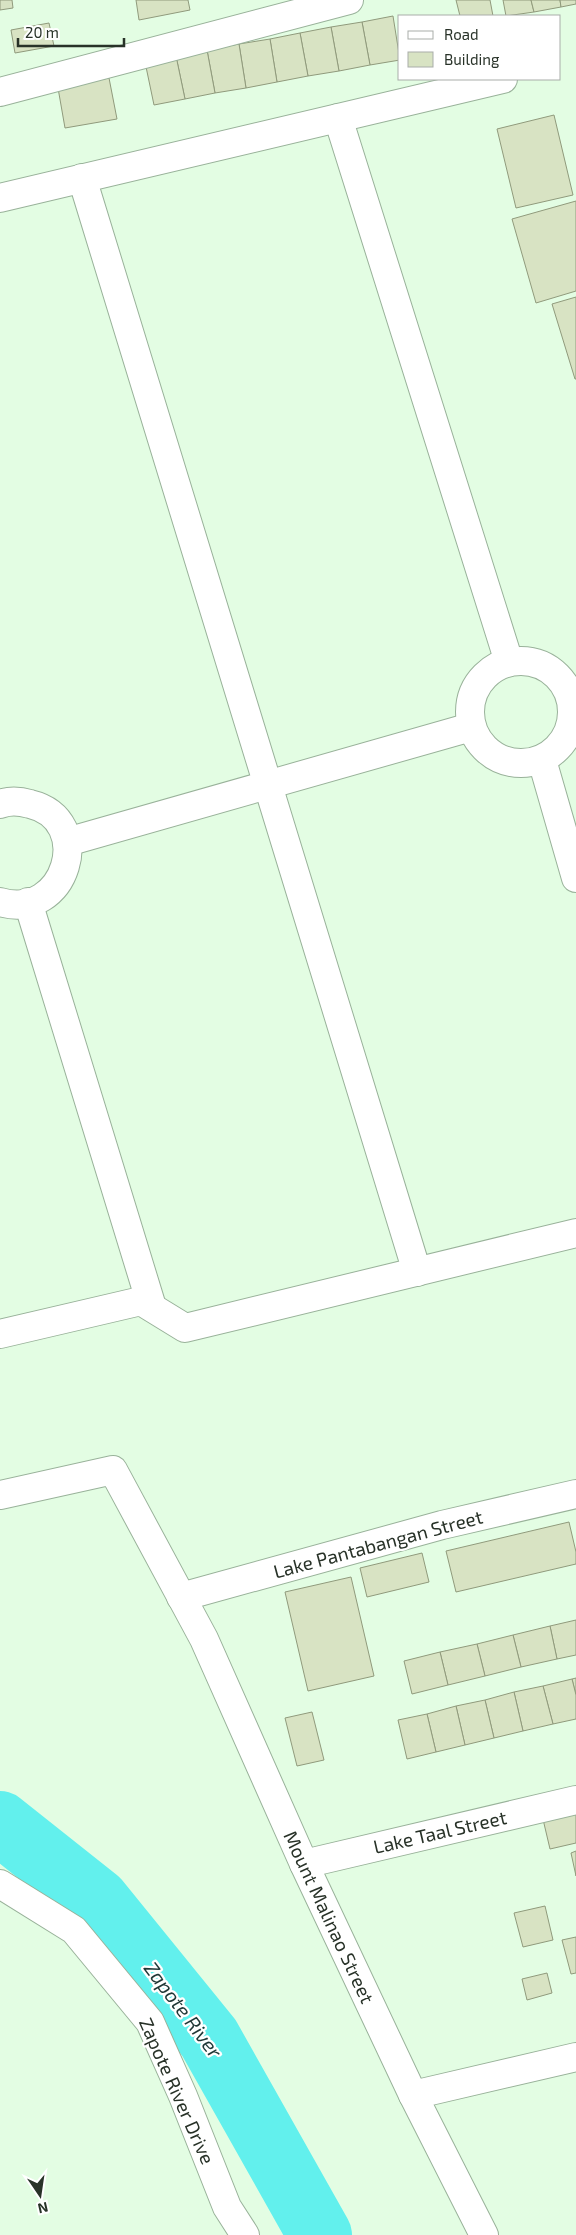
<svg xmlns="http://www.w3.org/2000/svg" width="576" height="2235" viewBox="0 0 576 2235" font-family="'Exo 2',sans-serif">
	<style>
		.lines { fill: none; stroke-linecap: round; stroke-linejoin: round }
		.river { stroke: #62f0ed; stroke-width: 64 }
		.building { fill: #d8e3c3; stroke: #909a7c }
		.minor-casing { stroke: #99b29a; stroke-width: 30 }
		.tertiary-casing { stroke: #99b29a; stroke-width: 30 }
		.minor { stroke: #fff; stroke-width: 28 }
		.tertiary { stroke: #fff; stroke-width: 28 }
		.labels { text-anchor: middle; stroke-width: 4.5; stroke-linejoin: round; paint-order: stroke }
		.street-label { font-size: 19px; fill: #283228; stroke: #fff }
		.water-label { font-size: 20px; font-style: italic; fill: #1f3736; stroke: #fff }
	</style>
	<rect width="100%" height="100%" fill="#e3fde3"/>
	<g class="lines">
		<!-- river -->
		<polyline class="river" points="0,1823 97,1900 209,2038 320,2235"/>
	</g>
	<!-- building -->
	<g class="building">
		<polygon points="0,0 12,0 13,8 0,10"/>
		<polygon points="136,0 188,0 190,10 139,20"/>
		<polygon points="456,0 490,0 493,16 460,16"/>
		<polygon points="503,0 531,0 534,12 506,16"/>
		<polygon points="531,0 560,0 561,7 534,12"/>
		<polygon points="560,0 576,0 576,4 561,7"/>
		<polygon points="393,16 400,60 370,65 362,22"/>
		<polygon points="362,22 370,65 339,71 331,27"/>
		<polygon points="49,23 54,46 15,53 11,30"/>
		<polygon points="331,27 339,71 308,76 300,33"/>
		<polygon points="300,33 308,76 277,82 270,39"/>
		<polygon points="270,39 277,82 246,88 239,44"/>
		<polygon points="239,44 246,88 215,93 207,50"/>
		<polygon points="207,50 215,93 185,99 176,56"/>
		<polygon points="176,56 185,99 154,105 145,62"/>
		<polygon points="109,78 117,119 65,128 58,88"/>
		<polygon points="554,115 573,195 516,208 497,129"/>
		<polygon points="576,201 576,291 536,303 512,219"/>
		<polygon points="576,297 576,379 575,379 552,304"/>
		<polygon points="569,1522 576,1552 576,1564 456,1592 446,1551"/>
		<polygon points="422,1553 429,1582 367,1597 360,1568"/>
		<polygon points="351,1577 374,1676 308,1691 285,1592"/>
		<polygon points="576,1620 576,1655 557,1659 550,1626"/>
		<polygon points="550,1626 557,1659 521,1667 513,1635"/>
		<polygon points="513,1635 521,1667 485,1676 477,1644"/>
		<polygon points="477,1644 485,1676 448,1685 440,1652"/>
		<polygon points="440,1652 448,1685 412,1694 404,1661"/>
		<polygon points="576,1678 576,1695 572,1679"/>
		<polygon points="572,1679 576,1695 576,1719 553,1724 543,1686"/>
		<polygon points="543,1686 553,1724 523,1731 514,1692"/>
		<polygon points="514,1692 523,1731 494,1738 485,1700"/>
		<polygon points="485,1700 494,1738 465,1745 456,1706"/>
		<polygon points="456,1706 465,1745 436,1752 427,1714"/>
		<polygon points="312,1712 324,1760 297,1766 285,1718"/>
		<polygon points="427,1714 436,1752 407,1759 398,1720"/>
		<polygon points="576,1807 576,1843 550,1849 542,1815"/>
		<polygon points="576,1851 576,1876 571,1853"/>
		<polygon points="545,1906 553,1940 523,1947 514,1913"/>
		<polygon points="576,1937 576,1973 571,1974 562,1940"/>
		<polygon points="547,1973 552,1993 527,2000 522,1979"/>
	</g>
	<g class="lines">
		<defs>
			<g id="minor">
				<polyline points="0,92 349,0"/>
				<polyline points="338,118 509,662"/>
				<polyline points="82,178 417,1272"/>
				<polyline points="0,198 503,79"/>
				<circle cx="521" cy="712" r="51"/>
				<polyline points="542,760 576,878"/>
				<path d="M0 804C10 800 20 801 30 804 97 820 66 922 0 902"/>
				<polyline points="67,842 471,727"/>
				<polyline points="28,902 152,1307"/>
				<polyline points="0,1334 141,1301 185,1328 576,1233"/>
				<polyline points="0,1495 113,1470 204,1639 304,1864 413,2095 484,2235"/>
				<polyline points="181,1597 442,1525 576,1494"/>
				<polyline points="304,1864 576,1800"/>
				<polyline points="413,2095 576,2057"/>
			</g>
			<polyline id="tertiary" points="0,1884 74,1930 150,2022 183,2096 227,2207 245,2235"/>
		</defs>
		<!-- minor casing -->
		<use href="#minor" class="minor-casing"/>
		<!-- tertiary casing -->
		<use href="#tertiary" class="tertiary-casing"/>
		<!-- minor -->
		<use href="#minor" class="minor"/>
		<!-- tertiary -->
		<use href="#tertiary" class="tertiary"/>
	</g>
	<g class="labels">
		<!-- street labels -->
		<g class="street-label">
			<text transform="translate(378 1544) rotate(-15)" y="7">Lake Pantabangan Street</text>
			<text transform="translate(440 1832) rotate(-13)" y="7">Lake Taal Street</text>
			<text transform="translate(329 1917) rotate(65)" y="7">Mount Malinao Street</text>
			<text transform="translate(177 2091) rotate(66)" y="7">Zapote River Drive</text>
		</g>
		<!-- water labels -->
		<g class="water-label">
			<text transform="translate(183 2010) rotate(53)" y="7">Zapote River</text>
		</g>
	</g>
	<!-- legend -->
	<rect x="398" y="15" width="162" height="65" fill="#ffffff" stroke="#a9ada9"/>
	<rect x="408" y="31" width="25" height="8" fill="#ffffff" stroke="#a9ada9"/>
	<text x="444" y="40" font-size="15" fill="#283228">Road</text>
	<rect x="408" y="52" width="25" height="15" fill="#d8e3c3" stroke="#a9ada9"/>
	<text x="444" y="65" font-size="15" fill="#283228">Building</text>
	<!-- north arrow -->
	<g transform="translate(40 2195) rotate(167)" stroke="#ffffff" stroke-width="4" paint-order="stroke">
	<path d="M0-4L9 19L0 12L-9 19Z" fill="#283228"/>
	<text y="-8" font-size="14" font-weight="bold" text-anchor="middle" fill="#283228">N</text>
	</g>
	<!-- scale -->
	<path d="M18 38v8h106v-8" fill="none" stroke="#283228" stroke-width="2.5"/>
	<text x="25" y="38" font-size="15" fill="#283228" stroke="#ffffff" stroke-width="4" paint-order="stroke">20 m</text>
</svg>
